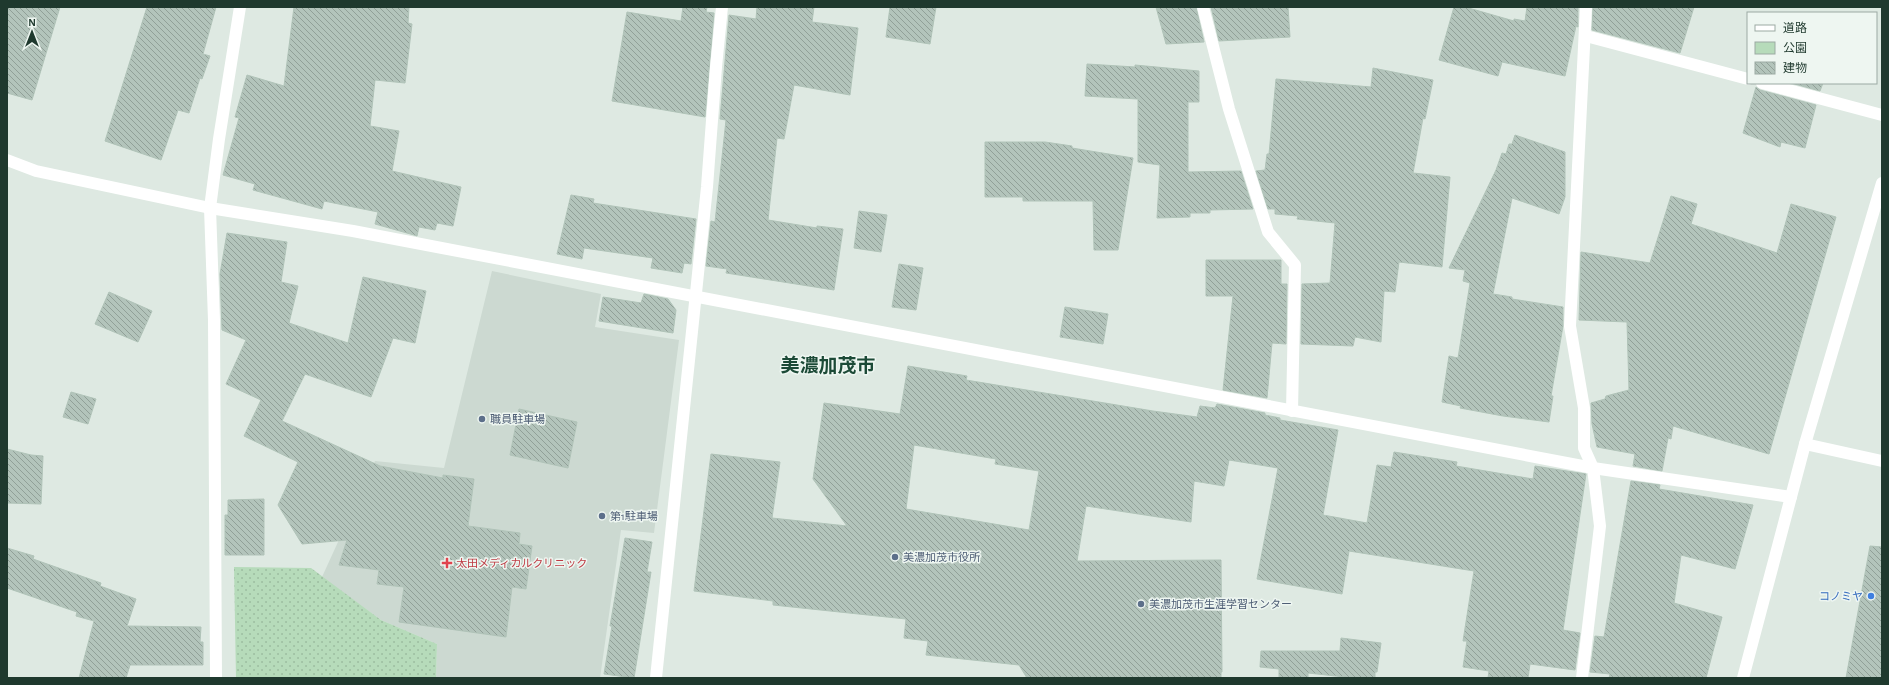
<svg xmlns="http://www.w3.org/2000/svg" width="1889" height="685" viewBox="0 0 1889 685" font-family="'Alegreya Sans','Noto Sans JP',sans-serif">
	<style>
		.built { fill: #ccd9d1 }
		.green { fill: url(#green-dots) }
		.building { fill: url(#building-back-hatch); stroke: #b0c3b8; fill-rule: evenodd }
		.lines { fill: none; stroke-linecap: round; stroke-linejoin: round }
		.minor { stroke: #fff; stroke-width: 12 }
		.service-dot { fill: #5c6f8a; stroke: #eef6f1; stroke-width: 1.5 }
		.health-dot { fill: #e0444e; stroke: #eef6f1; stroke-width: 1.5 }
		.shop-dot { fill: #3f7fe0; stroke: #eef6f1; stroke-width: 1.5 }
		.labels { text-anchor: middle; stroke-width: 3; stroke-linejoin: round; paint-order: stroke }
		.service-label { font-size: 11px; fill: #4e5e75; stroke: #eef6f1; text-anchor: start }
		.health-label { font-size: 11px; fill: #be3a42; stroke: #eef6f1; text-anchor: start }
		.shop-label { font-size: 11px; fill: #366cbe; stroke: #eef6f1; text-anchor: end }
		.town-label { font-size: 19px; font-weight: bold; fill: #1c4a37; stroke: #eef6f1 }
	</style>
	<defs>
		<pattern id="green-dots" width="8" height="8" patternUnits="userSpaceOnUse"><rect width="8" height="8" fill="#b6dbba"/><path d="M2 2h.1M6 6h.1" fill="none" stroke="#9cbda0" stroke-width="1.8" stroke-linecap="round"/></pattern>
		<pattern id="building-back-hatch" width="6" height="6" patternUnits="userSpaceOnUse"><rect width="6" height="6" fill="#b3c4bb"/><path d="M-1 5l2 2M0 0l6 6M5-1l2 2" fill="none" stroke="#91a098"/></pattern>
	</defs>
	<rect width="100%" height="100%" fill="#dee9e2"/>
	<!-- built -->
	<polygon class="built" points="492,271 601,294 595,327 679,340 654,533 621,530 600,678 436,678 437,644 381,620 322,577 375,461 444,468"/>
	<!-- green -->
	<polygon class="green" points="311,568 381,620 437,644 436,678 236,678 234,567"/>
	<!-- building -->
	<g class="building">
		<polygon points="7,7 60,7 32,100 7,93"/>
		<polygon points="147,7 216,7 203,54 210,56 202,79 200,78 189,113 178,110 161,160 105,141"/>
		<polygon points="294,7 409,7 408,23 412,24 405,83 375,80 370,126 399,131 392,171 461,187 453,226 437,223 435,230 419,227 417,236 414,235 375,224 378,212 324,201 322,209 253,190 255,184 223,175 239,118 235,117 247,75 284,86"/>
		<polygon points="683,7 707,7 706,12 714,13 705,117 612,101 627,12 681,21"/>
		<polygon points="757,7 814,7 812,22 858,28 850,95 794,85 784,139 777,138 768,220 817,228 817,226 843,229 834,290 726,273 727,269 706,266 711,221 715,222 726,120 720,119 729,15 756,19"/>
		<polygon points="890,7 936,7 930,44 886,37"/>
		<polygon points="1156,7 1196,7 1204,42 1166,44"/>
		<polygon points="1211,7 1288,7 1290,37 1219,41"/>
		<polygon points="1454,7 1465,7 1514,21 1514,19 1525,21 1527,7 1578,7 1578,27 1576,26 1565,76 1502,62 1498,76 1439,60"/>
		<polygon points="1593,7 1694,7 1680,53 1592,30"/>
		<polygon points="1087,64 1135,67 1135,65 1199,71 1199,102 1188,102 1188,172 1241,171 1253,209 1210,210 1210,213 1190,213 1190,217 1157,218 1160,165 1138,162 1138,99 1085,96"/>
		<polygon points="1373,68 1433,80 1425,119 1423,118 1413,173 1450,177 1442,267 1399,262 1395,292 1384,291 1381,342 1355,337 1353,346 1301,344 1302,284 1330,283 1335,223 1297,219 1298,216 1275,214 1275,209 1268,209 1256,171 1265,170 1267,154 1269,154 1276,79 1371,87"/>
		<polygon points="1791,83 1823,83 1820,91"/>
		<polygon points="1756,87 1760,90 1816,105 1805,148 1781,142 1780,147 1743,133"/>
		<polygon points="1515,135 1565,152 1565,197 1559,214 1512,198 1493,294 1512,297 1512,299 1563,307 1563,326 1551,396 1553,396 1549,422 1503,416 1460,408 1461,406 1442,402 1449,356 1458,358 1470,283 1463,281 1465,270 1449,268 1496,170 1502,153 1506,154 1509,144 1512,144"/>
		<polygon points="985,142 1045,142 1072,146 1072,148 1133,158 1118,250 1094,250 1093,201 1023,201 1023,197 985,197"/>
		<polygon points="571,195 594,199 593,203 696,219 691,264 684,263 682,273 651,268 653,258 584,248 582,259 557,254"/>
		<polygon points="1671,196 1697,204 1691,224 1777,253 1791,204 1836,217 1769,454 1673,426 1671,439 1668,438 1662,471 1633,466 1635,454 1597,447 1592,424 1591,403 1605,399 1606,396 1629,390 1627,322 1579,320 1581,252 1650,263"/>
		<polygon points="859,211 887,215 881,252 854,248"/>
		<polygon points="227,233 287,242 281,282 298,286 289,323 348,343 363,277 426,291 415,343 393,338 371,397 305,374 282,421 380,466 443,478 443,475 474,479 468,526 520,533 519,544 532,546 526,589 512,587 506,637 399,622 404,587 377,584 379,570 339,565 347,540 302,544 278,505 298,462 244,436 261,400 226,384 246,340 222,330 220,274"/>
		<polygon points="1206,260 1281,260 1281,284 1287,284 1286,344 1272,343 1267,398 1223,390 1233,296 1206,296"/>
		<polygon points="899,264 923,268 916,310 892,307"/>
		<polygon points="109,292 152,311 138,342 95,324"/>
		<polygon points="644,294 668,299 676,310 673,333 599,321 603,297 641,303"/>
		<polygon points="1065,307 1108,314 1103,344 1060,337"/>
		<path d="M908 366 967 376 966 380 1153 411 1197 417 1200 406 1215 408 1217 404 1265 413V415L1280 418V420L1338 430 1323 515 1367 523 1377 465 1391 467 1394 452 1457 462 1456 466 1533 479 1535 466 1586 474 1563 630 1580 633 1575 670 1530 664 1528 678H1488L1489 671 1463 667 1467 641H1463L1474 571 1349 551 1342 594 1257 579 1278 468 1229 460 1224 486 1194 481 1191 522 1086 506 1077 561 1221 560 1222 672H1221V678H1027L1019 665 926 655 928 641 904 638 906 619 773 605V601L694 591 711 454 780 462 772 518 847 526 813 479 824 403 900 414ZM914 445 996 459 995 464 1039 471 1029 530 906 509Z"/>
		<polygon points="71,392 96,399 88,424 63,417"/>
		<polygon points="519,409 577,422 568,468 510,455"/>
		<polygon points="7,449 31,455 43,456 41,504 7,503"/>
		<polygon points="1631,481 1660,485 1659,489 1753,505 1735,569 1681,555 1674,603 1722,617 1706,678 1609,678 1610,674 1590,672 1595,636 1604,637"/>
		<polygon points="264,499 264,555 225,555 225,515 228,515 228,500"/>
		<polygon points="625,538 652,542 647,572 651,572 634,678 604,674 612,626 610,626"/>
		<polygon points="1870,546 1882,547 1882,678 1846,678"/>
		<polygon points="7,548 34,556 33,559 101,583 100,586 136,599 127,626 201,627 200,642 203,642 203,665 130,665 126,678 79,678 94,621 76,616 77,612 7,588"/>
		<polygon points="1341,638 1381,643 1377,672 1375,672 1375,678 1354,678 1308,673 1308,678 1279,678 1279,669 1260,667 1261,651 1340,651"/>
	</g>
	<g class="lines">
		<!-- minor -->
		<g class="minor">
			<polyline points="1203,7 1229,109 1268,232 1295,265 1292,411"/>
			<polyline points="1586,36 1748,79"/>
			<polyline points="1762,83 1882,115"/>
			<polyline points="7,160 36,171 210,208 353,231 1593,468 1791,497"/>
			<polyline points="1805,444 1882,461"/>
			<polyline points="216,678 214,320 210,208 219,139 240,7"/>
			<polyline points="656,678 707,187 716,67 722,7"/>
			<polyline points="1582,678 1600,526 1593,468 1584,448 1584,408 1570,326 1586,7"/>
			<polyline points="1743,678 1805,444 1882,183"/>
		</g>
	</g>
	<!-- markers -->
	<g class="service-dot">
		<circle cx="482" cy="419" r="4"/>
		<circle cx="602" cy="516" r="4"/>
		<circle cx="895" cy="557" r="4"/>
		<circle cx="1141" cy="604" r="4"/>
	</g>
	<path class="health-dot" d="M445 557h4v4h4v4h-4v4h-4v-4h-4v-4h4z"/>
	<circle class="shop-dot" cx="1871" cy="596" r="4"/>
	<g class="labels">
		<!-- service labels -->
		<g class="service-label">
			<text x="490" y="423">職員駐車場</text>
			<text x="610" y="520">第1駐車場</text>
			<text x="903" y="561">美濃加茂市役所</text>
			<text x="1149" y="608">美濃加茂市生涯学習センター</text>
		</g>
		<!-- health labels -->
		<g class="health-label">
			<text x="456" y="567">太田メディカルクリニック</text>
		</g>
		<!-- shop labels -->
		<g class="shop-label">
			<text x="1863" y="600">コノミヤ</text>
		</g>
		<!-- town labels -->
		<g class="town-label">
			<text x="828" y="372">美濃加茂市</text>
		</g>
	</g>
	<!-- border -->
	<rect width="1889" height="685" fill="none" stroke="#1f392e" stroke-width="16"/>
	<!-- legend -->
	<rect x="1747" y="12" width="130" height="72" fill="#eef6f1" stroke="#9baaa3"/>
	<rect x="1755" y="25" width="20" height="6" fill="#ffffff" stroke="#9baaa3"/>
	<text x="1783" y="32" font-size="12" fill="#1f392e">道路</text>
	<rect x="1755" y="42" width="20" height="12" fill="#b6dbba" stroke="#9baaa3"/>
	<text x="1783" y="52" font-size="12" fill="#1f392e">公園</text>
	<rect x="1755" y="62" width="20" height="12" fill="url(#building-back-hatch)" stroke="#9baaa3"/>
	<text x="1783" y="72" font-size="12" fill="#1f392e">建物</text>
	<!-- north arrow -->
	<g transform="translate(32 32)" stroke="#eef6f1" stroke-width="3" paint-order="stroke">
	<path d="M0-3L7 15L0 10L-7 15Z" fill="#1f392e"/>
	<text y="-6" font-size="11" font-weight="bold" text-anchor="middle" fill="#1f392e">N</text>
	</g>
</svg>
